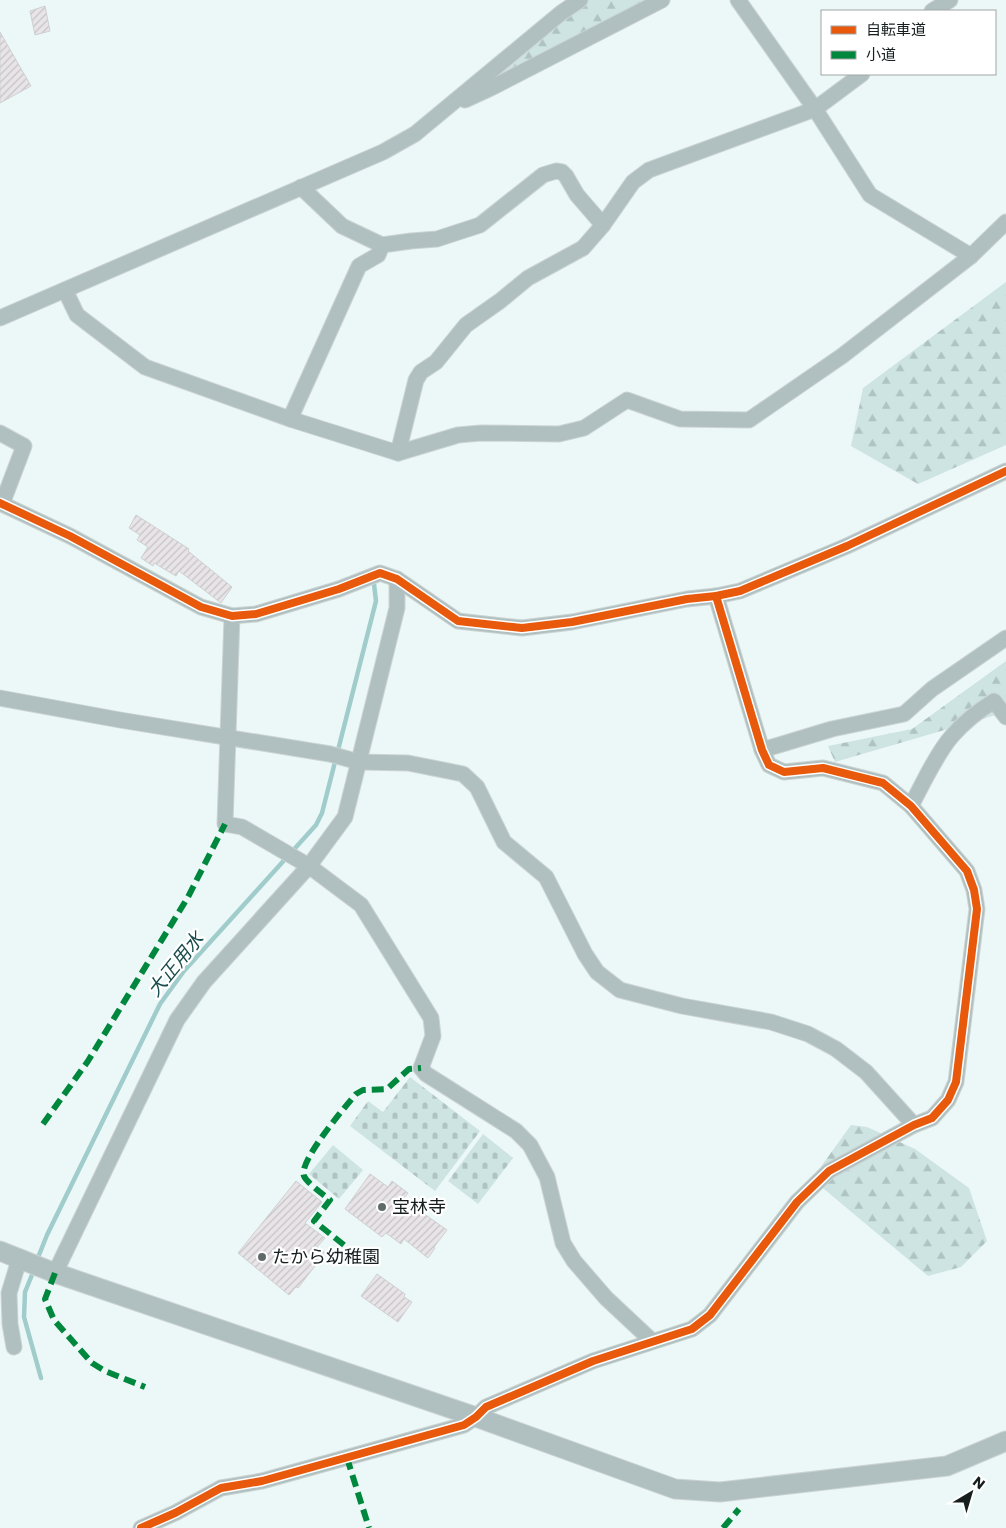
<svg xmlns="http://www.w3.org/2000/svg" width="1006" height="1528" viewBox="0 0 1006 1528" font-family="Poppins,'Noto Sans JP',sans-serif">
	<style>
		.forest { fill: url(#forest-firs) }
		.cemetery { fill: url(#cemetery-stones) }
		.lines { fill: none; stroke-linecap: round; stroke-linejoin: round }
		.stream { stroke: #a0cccb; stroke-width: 4.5 }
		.building { fill: url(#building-hatch); stroke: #ced0d1 }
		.minor-casing { stroke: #cbd4d3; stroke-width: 17 }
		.tertiary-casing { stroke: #cbd4d3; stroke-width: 21 }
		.minor { stroke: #b0c0c0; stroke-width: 15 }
		.tertiary { stroke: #b0c0c0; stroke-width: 19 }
		.quiet { stroke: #00873e; stroke-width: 6; stroke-dasharray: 12 6; stroke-linecap: butt }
		.cycleway-casing { stroke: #fff; stroke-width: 11 }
		.cycleway { stroke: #e8590c; stroke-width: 8 }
		.poi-dot { fill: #616a6a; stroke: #fff; stroke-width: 2 }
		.labels { text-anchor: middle; stroke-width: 4.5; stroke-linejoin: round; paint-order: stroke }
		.poi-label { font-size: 18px; fill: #161e1e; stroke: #fff; text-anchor: start }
		.water-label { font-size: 19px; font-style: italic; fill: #194c4c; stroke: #fff }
	</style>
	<defs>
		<pattern id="forest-firs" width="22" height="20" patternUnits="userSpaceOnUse" patternTransform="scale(1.25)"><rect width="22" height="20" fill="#cde4e3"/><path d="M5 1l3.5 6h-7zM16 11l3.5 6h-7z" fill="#afc3c2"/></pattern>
		<pattern id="cemetery-stones" width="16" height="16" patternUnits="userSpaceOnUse" patternTransform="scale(1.25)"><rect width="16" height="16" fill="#cde4e3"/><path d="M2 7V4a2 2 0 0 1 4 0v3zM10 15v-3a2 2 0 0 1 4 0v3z" fill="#afc3c2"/></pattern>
		<pattern id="building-hatch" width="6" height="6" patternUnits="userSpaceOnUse" patternTransform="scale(1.25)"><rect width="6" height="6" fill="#e8e4e7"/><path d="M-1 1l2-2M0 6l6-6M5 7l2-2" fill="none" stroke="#c6c3c6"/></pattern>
	</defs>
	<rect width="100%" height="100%" fill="#ecf8f7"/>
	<!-- forest -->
	<g class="forest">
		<polygon points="588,0 651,0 491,82 565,16"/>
		<polygon points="1006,282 1006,445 918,484 851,446 863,388"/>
		<polygon points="1006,661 1006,712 835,762 828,746 912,729"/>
		<polygon points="851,1125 867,1127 915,1149 969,1188 987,1241 961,1267 928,1276 812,1179"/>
	</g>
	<!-- cemetery -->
	<g class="cemetery">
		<polygon points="410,1077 480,1131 435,1191 350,1126 368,1101 383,1112"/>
		<polygon points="483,1134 513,1158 478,1204 448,1181"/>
		<polygon points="333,1145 363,1170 339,1199 309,1174"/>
	</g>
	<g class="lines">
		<!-- stream -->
		<g class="stream">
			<polyline points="37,1260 47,1235 160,1004 184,971 316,825 322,813 376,601 374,584"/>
			<polyline points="34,1270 25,1292 24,1317 41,1378"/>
		</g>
	</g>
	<!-- building -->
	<g class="building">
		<polygon points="45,6 50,31 35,35 30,11"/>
		<polygon points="0,32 31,86 0,103"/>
		<polygon points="136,515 189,549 188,551 232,587 221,603 179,571 176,576 154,563 153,566 141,558 148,547 137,540 140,535 129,528"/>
		<polygon points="370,1174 388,1187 392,1181 408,1193 403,1199 447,1230 434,1247 435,1248 428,1258 404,1239 401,1244 386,1233 382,1237 345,1209"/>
		<polygon points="296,1181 322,1202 305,1223 325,1238 317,1247 325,1253 298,1288 296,1287 289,1295 238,1253"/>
		<polygon points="377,1274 405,1294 404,1297 412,1302 398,1322 361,1296"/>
	</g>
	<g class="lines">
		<defs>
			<g id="minor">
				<polyline points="738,0 815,109 870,195 971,256"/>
				<polyline points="932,11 950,0"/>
				<polyline points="465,100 491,88 662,0"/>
				<polyline points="301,187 342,226 382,245 411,241 437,239 480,225 543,175 556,171 562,172 566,176 577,195 603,225"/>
				<polyline points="65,290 77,315 145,367 290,419 398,453 458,435 481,433 559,434 584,428 627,400 680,419 749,420 842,356 971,256 1006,222"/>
				<polyline points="0,318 383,152 415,134 561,13 580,0"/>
				<polyline points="290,419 359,266 378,255 382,245"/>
				<polyline points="0,433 24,446 2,504"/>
				<polyline points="398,453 416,380 421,372 436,362 466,325 500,301 528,278 583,248 603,225 633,182 649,170 815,109 862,74"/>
				<polyline points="0,503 70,536 201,607 232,616 256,614 339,589 380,573 397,579 458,621 522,628 572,622 687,599 716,596 740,591 847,546 1006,471"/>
				<polyline points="232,616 225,824 242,827 309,866 361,905 431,1018 433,1036 421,1068 426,1074 516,1131 530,1145 547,1177 563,1243 574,1261 606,1298 652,1341"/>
				<polyline points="0,698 120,720 330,754 359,762 408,763 463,774 477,787 504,842 546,877 585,954 597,972 620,990 682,1006 771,1022 808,1034 836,1049 866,1072 914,1125"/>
				<polyline points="762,750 832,729 904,714 932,689 1006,638"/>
				<path d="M911 806C922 785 937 753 952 736 964 722 978 711 994 701L1006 717"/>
				<polyline points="55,1273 177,1020 204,982 309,866 345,817 397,608 397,579"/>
				<polyline points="14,1347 10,1324 9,1293 20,1257"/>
				<polyline points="141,1528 175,1513 221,1488 262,1481 464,1425 476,1417 486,1407 593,1361 692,1329 710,1315 797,1202 829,1171 914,1125 932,1118 948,1100 956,1082 977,909 974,890 967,871 911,806 883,783 823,768 784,772 769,765 762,750 716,596"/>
			</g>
			<polyline id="tertiary" points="0,1251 55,1273 476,1417 675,1489 720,1492 947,1466 1006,1441"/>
		</defs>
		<!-- minor casing -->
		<use href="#minor" class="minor-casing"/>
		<!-- tertiary casing -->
		<use href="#tertiary" class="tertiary-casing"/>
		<!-- minor -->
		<use href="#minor" class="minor"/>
		<!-- tertiary -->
		<use href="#tertiary" class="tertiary"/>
		<!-- quiet -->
		<g class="quiet">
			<polyline points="43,1124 88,1061 188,897 225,824"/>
			<path d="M344 1245 314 1221 330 1200C324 1195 307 1183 304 1176 298 1162 345 1107 356 1094L363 1090 387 1089 409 1069 421 1068"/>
			<polyline points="55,1273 45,1299 54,1320 92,1363 105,1371 145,1387"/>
			<polyline points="347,1458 369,1528"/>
			<polyline points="723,1528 739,1509"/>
		</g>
		<defs>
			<g id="cycleway">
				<polyline points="0,503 70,536 201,607 232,616 256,614 339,589 380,573 397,579 458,621 522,628 572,622 687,599 716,596 740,591 847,546 1006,471"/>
				<polyline points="141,1528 175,1513 221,1488 262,1481 464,1425 476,1417 486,1407 593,1361 692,1329 710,1315 797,1202 829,1171 914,1125 932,1118 948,1100 956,1082 977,909 974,890 967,871 911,806 883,783 823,768 784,772 769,765 762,750 716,596"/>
			</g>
		</defs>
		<!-- cycleway casing -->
		<use href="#cycleway" class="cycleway-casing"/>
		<!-- cycleway -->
		<use href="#cycleway" class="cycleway"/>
	</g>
	<!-- markers -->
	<g class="poi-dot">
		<circle cx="382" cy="1207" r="5"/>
		<circle cx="262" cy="1257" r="5"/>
	</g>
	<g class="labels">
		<!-- poi labels -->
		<g class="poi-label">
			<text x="392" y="1213">宝林寺</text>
			<text x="272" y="1263">たから幼稚園</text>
		</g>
		<!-- water labels -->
		<g class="water-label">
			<text transform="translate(175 964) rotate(-51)" y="7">大正用水</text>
		</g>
	</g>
	<!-- legend -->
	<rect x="821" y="10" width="175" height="65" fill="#ffffff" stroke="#a2a5a5"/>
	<rect x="831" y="26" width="25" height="8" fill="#e8590c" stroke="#a2a5a5"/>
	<text x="866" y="35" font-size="15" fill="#161e1e">自転車道</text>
	<rect x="831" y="51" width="25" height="8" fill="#00873e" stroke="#a2a5a5"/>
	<text x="866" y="60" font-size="15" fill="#161e1e">小道</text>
	<!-- north arrow -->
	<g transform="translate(971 1493) rotate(38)" stroke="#ffffff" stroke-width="4" paint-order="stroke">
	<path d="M0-4L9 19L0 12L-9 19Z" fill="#161e1e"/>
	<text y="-8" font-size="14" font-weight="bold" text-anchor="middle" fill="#161e1e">N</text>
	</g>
</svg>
